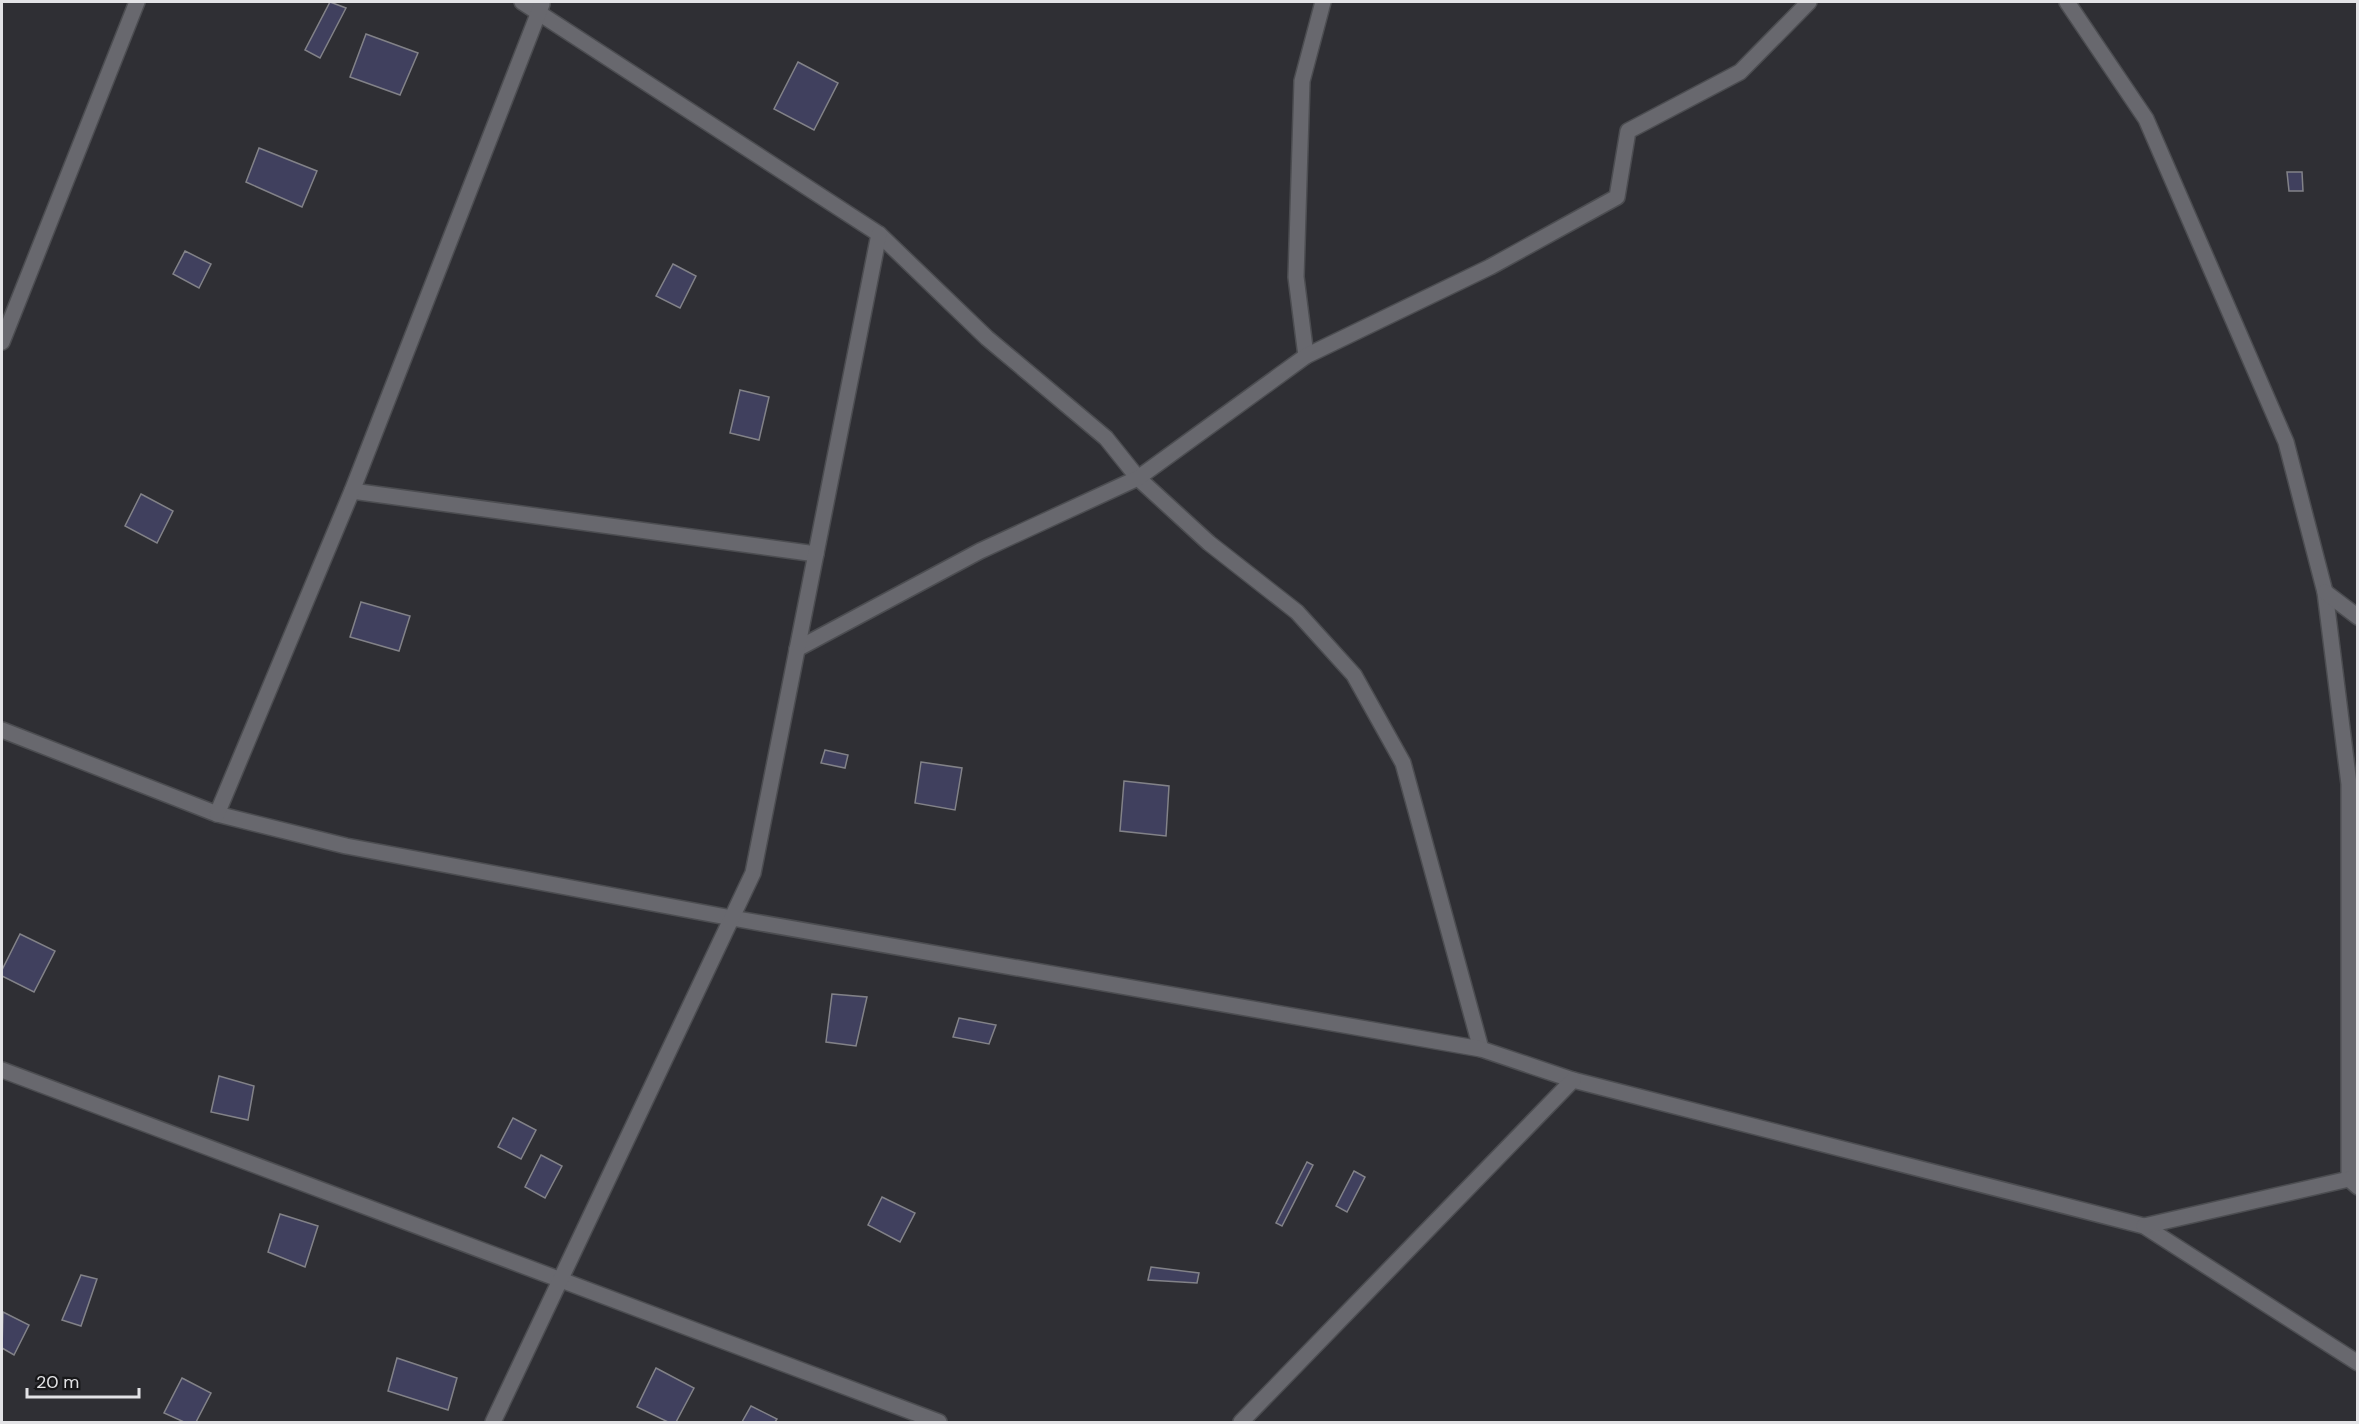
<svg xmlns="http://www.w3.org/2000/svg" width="2359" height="1424" viewBox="0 0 2359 1424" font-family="'DM Sans',sans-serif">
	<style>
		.building { fill: #40405e; stroke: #828288; stroke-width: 1.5 }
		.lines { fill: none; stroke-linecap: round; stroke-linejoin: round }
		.minor-casing { stroke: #4c4d51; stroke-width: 18 }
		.minor { stroke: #68686e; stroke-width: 15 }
	</style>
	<rect width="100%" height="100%" fill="#2f2f34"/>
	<!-- building -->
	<g class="building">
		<polygon points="330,2 346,8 320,58 305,50"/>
		<polygon points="366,34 418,53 400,95 350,77"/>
		<polygon points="798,62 838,83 814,130 774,109"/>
		<polygon points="259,148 317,171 302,207 246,182"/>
		<polygon points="2287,172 2302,172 2303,191 2289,191"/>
		<polygon points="185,251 211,264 199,288 173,274"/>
		<polygon points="673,264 696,276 680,308 656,296"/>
		<polygon points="740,390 769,397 759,440 730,433"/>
		<polygon points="141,494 173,511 157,543 125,526"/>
		<polygon points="361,602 410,616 399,651 350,637"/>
		<polygon points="825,750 848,755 845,768 821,763"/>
		<polygon points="921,762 962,768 955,810 915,803"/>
		<polygon points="1124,781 1169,786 1166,836 1120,831"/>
		<polygon points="20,934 55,951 34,992 2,976 2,970"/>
		<polygon points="832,994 867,997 856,1046 826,1042"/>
		<polygon points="959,1018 996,1025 989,1044 953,1037"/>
		<polygon points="219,1076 254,1086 248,1120 211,1112"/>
		<polygon points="513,1118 536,1130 521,1159 498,1147"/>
		<polygon points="541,1155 562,1166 545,1198 525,1187"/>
		<polygon points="1307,1162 1313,1165 1282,1226 1276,1223"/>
		<polygon points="1354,1171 1365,1177 1347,1212 1336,1206"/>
		<polygon points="882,1197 915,1213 900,1242 868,1225"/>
		<polygon points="280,1214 318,1226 305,1267 268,1252"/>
		<polygon points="1151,1267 1199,1273 1197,1283 1148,1280"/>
		<polygon points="81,1275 97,1279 81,1326 62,1320"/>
		<polygon points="3,1312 29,1325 14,1355 2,1348"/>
		<polygon points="397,1358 457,1378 448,1410 388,1391"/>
		<polygon points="656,1368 694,1388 676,1422 668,1422 637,1407"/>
		<polygon points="182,1378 211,1393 196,1422 184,1422 164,1413"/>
		<polygon points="751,1406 777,1419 775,1422 742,1422"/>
	</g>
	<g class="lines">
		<defs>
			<g id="minor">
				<polyline points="522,2 879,234 987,338 1106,438 1138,478 1209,543 1297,612 1354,675 1403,763 1481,1049"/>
				<polyline points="2067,2 2146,119 2286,442 2325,592 2349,784 2349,1179 2358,1187"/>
				<polyline points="2,342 137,2"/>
				<polyline points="1306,356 1296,277 1302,81 1323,2"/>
				<polyline points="352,491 816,554"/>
				<polyline points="2325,592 2358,617"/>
				<polyline points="797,649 980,551 1138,478 1306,356 1490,267 1617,197 1628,131 1740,72 1809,2"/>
				<polyline points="2,730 217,814 346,846 732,918 1481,1049 1573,1080 2144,1226 2358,1363"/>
				<polyline points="217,814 352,491 542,4"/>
				<polyline points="2,1070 939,1422"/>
				<polyline points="2144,1226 2349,1179 2358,1179"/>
				<polyline points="493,1422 753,873 879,234"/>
				<polyline points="1241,1422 1573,1080"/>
			</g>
		</defs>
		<!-- minor casing -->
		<use href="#minor" class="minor-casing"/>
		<!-- minor -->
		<use href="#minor" class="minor"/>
	</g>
	<!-- border -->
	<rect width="2359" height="1424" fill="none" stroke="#e3e3e6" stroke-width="6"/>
	<!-- scale -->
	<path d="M27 1388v9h112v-9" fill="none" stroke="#e3e3e6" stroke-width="3"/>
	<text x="36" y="1388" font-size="18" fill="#e3e3e6" stroke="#18181a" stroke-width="4.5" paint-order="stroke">20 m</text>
</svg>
